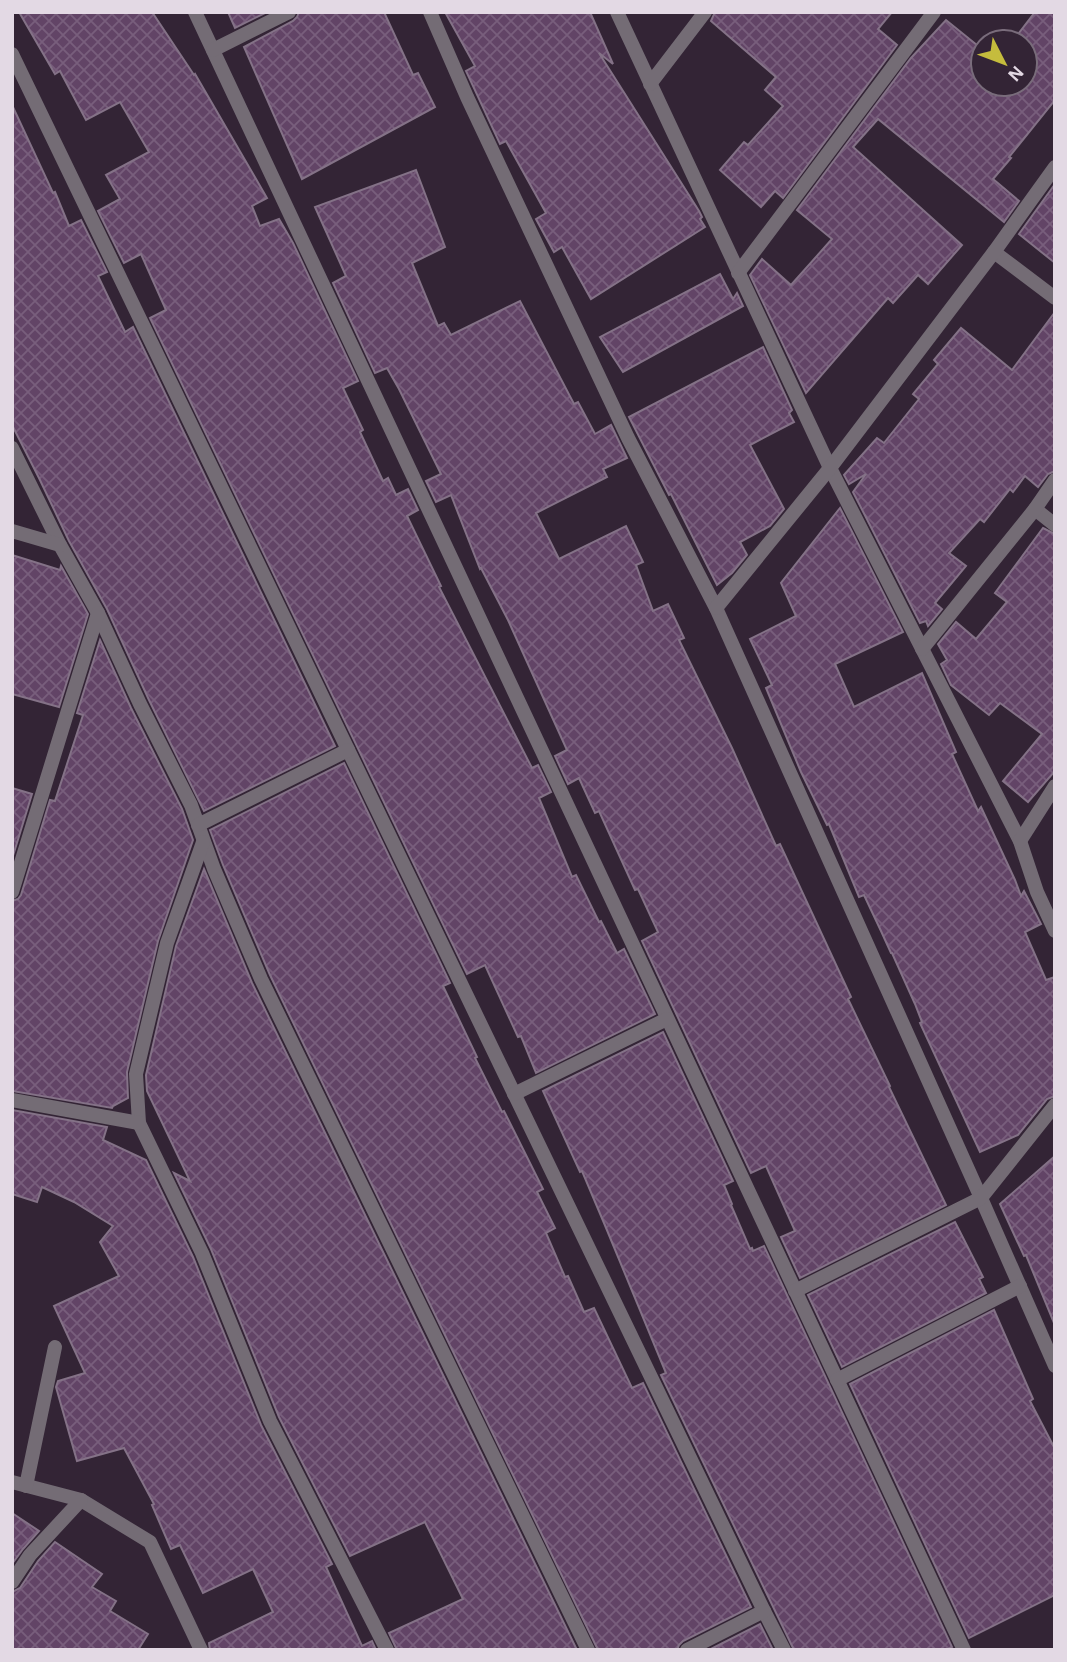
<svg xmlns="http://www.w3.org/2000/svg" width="1067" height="1662" viewBox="0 0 1067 1662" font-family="'Alegreya Sans',sans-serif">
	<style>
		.building { fill: url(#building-cross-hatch); stroke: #847287; stroke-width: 2 }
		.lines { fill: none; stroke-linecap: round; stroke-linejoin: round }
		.minor { stroke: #746c75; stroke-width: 14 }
	</style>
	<defs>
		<pattern id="building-cross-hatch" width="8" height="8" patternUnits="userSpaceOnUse" patternTransform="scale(1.75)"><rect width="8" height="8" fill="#624466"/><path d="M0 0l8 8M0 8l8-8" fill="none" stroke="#785e7c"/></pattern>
	</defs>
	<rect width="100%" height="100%" fill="#332435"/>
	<!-- building -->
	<g class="building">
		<polygon points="19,12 152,12 194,75 195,74 267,198 252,206 260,226 279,219 293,243 358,381 343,388 363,430 360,432 383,481 388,478 396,495 408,489 418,510 407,516 441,586 439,587 532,768 538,765 551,792 539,798 572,877 576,875 599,922 601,921 617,953 624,949 655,1014 536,1073 521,1036 518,1037 485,965 467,974 150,318 166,310 141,254 124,263 98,211 120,199 106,175 149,152 120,102 86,120 60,71 55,74"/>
		<polygon points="228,12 267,12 235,28"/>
		<polygon points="299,12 384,12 413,75 418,73 435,107 302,179 244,47 293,21 297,17"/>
		<polygon points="445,12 590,12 613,64 599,53 699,211 702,217 700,219 705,227 591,299 562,247 554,252 536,219 546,213 506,141 500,144 466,71 475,66"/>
		<polygon points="715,12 892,12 878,29 897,45 783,198 775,191 761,207 720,170 744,142 748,145 783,106 765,90 776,77 711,21"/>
		<polygon points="1035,12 1055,12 1055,100 1009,157 1011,158 993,179 1019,201 1004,222 878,119 853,147 962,245 928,284 918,275 893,303 888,298 806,393 750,275 762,259 791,285 832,239 797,210 911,58 946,20 983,50 983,84 1025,84 1025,42 1012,42"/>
		<polygon points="12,105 53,193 55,192 69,226 81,220 107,272 98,276 125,332 133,327 335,746 204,811 149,700 107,609 69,541 39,478 12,425"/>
		<polygon points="416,170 445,247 412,263 438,326 444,323 451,335 520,301 574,404 578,402 595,434 611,425 627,458 603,469 607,477 536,513 559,559 626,526 643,562 636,565 653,611 668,604 684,638 679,640 732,748 776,846 780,844 851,997 848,999 890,1086 889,1087 946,1205 800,1278 781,1237 795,1231 766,1166 751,1173 642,941 658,932 638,889 635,890 599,811 595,813 579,778 568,784 555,756 567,750 508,620 481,568 480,569 451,495 436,502 426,481 441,474 399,389 387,368 375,373 333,283 346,276 315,207"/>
		<polygon points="1055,184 1055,263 1019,234"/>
		<polygon points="720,274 733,299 737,293 743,306 623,372 600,337"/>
		<polygon points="1055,312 1055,471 1048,474 1038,487 1025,476 1013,492 1010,489 984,522 980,519 949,553 966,566 935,603 942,609 928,626 926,621 920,623 853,492 866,474 849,484 844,475 877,438 884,443 919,399 913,394 938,364 934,360 961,328 1012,370"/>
		<polygon points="763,347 792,410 789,413 794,422 750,445 784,509 770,526 740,542 747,555 732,573 717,585 671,494 669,495 629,417"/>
		<polygon points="840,508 903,632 835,664 854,707 922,673 956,752 952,754 978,811 981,807 1015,880 1021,896 1024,891 1041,924 1025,932 1046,980 1055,977 1055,1096 1047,1099 1018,1135 980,1152 920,1023 922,1022 915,1004 892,953 891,953 881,931 864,895 859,897 829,824 827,825 801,772 766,688 772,685 750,639 796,616 781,583"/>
		<polygon points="1043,528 1055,534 1055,771 1028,802 1003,781 1042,734 1000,703 989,715 951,685 941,664 947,660 938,644 956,622 976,639 1007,602 995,593"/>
		<polygon points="12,555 60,570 61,566 88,614 59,707 12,694"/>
		<polygon points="100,640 131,708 182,809 193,840 158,941 127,1072 128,1098 113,1106 112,1108 12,1091 12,901 18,899 21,895 50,800 55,801 83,715 77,713"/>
		<polygon points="344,763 450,983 443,986 477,1057 475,1058 502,1112 504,1111 543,1189 537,1192 555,1228 546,1233 565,1277 568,1276 584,1312 594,1308 632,1388 643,1383 751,1607 683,1641 679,1645 677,1650 598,1650 270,975 223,865 210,830"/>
		<polygon points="12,788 32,794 12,859"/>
		<polygon points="204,869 252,983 577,1650 397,1650 389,1633 463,1599 425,1522 350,1556 279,1417 211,1249 174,1173 190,1181 147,1091 146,1075 176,946"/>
		<polygon points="663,1032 733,1181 724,1185 732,1204 731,1205 750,1249 752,1248 753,1251 764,1246 952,1647 946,1650 794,1650 661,1375 666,1373 604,1223 582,1171 580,1172 543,1091"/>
		<polygon points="12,1110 107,1127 103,1140 146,1160 193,1257 261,1425 332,1564 326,1567 362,1646 372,1641 376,1650 210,1650 209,1643 273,1612 253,1569 203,1593 180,1545 171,1549 152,1505 154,1504 124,1448 77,1461 56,1387 58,1381 85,1373 54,1306 119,1276 100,1242 113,1226 74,1202 42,1187 37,1202 12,1194"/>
		<polygon points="1055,1156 1055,1322 1054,1323 1026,1255 1024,1256 1000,1204"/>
		<polygon points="955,1222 983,1277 979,1279 986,1293 842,1367 808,1295"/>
		<polygon points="994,1310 1033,1399 1030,1401 1055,1449 1055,1595 969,1638 850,1384"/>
		<polygon points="12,1513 39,1531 23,1549 12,1564"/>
		<polygon points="55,1542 102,1574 92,1587 116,1601 110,1611 148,1634 138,1650 12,1650 12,1592 20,1588 38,1561"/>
		<polygon points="760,1624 773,1650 709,1650"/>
	</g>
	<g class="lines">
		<!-- minor -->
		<g class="minor">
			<polyline points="195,12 964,1650"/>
			<polyline points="430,12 467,97 628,438 716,608 981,1198 1055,1366"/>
			<polyline points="617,12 830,468 1020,841 1037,892 1055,931"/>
			<polyline points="213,50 289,12"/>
			<polyline points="12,54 764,1611 784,1650"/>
			<polyline points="650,84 705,12"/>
			<polyline points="994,252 1055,298"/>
			<polyline points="738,273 934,12"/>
			<polyline points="12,448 60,545 98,613 140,704 191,805 214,869 261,979 588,1650"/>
			<polyline points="1035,509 1055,525"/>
			<polyline points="12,531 60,545"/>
			<polyline points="716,608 830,468 994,252 1055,167"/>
			<polyline points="922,649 1035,509 1055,480"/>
			<polyline points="198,825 348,750"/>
			<polyline points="1020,841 1055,786"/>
			<polyline points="203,842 167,943 136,1074 139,1123 202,1253 270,1421 387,1650"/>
			<polyline points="12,892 98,613"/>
			<polyline points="514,1094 667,1019"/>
			<polyline points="12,1100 139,1123"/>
			<polyline points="795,1291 981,1198 1055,1105"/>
			<polyline points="837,1380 1020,1286"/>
			<polyline points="12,1482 81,1500 150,1542 201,1650"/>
			<polyline points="26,1486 55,1347"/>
			<polyline points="12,1582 30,1555 81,1500"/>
			<polyline points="687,1650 764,1611"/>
		</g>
	</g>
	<!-- border -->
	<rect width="1067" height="1662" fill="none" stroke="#e3d9e4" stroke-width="28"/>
	<!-- north arrow -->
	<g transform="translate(1004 63) rotate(132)"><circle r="33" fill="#332435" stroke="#796c7b" stroke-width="2"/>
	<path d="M0-5L12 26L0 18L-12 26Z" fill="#c5bc3d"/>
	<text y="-10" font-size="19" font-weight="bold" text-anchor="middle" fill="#e3d9e4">N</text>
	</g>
</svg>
